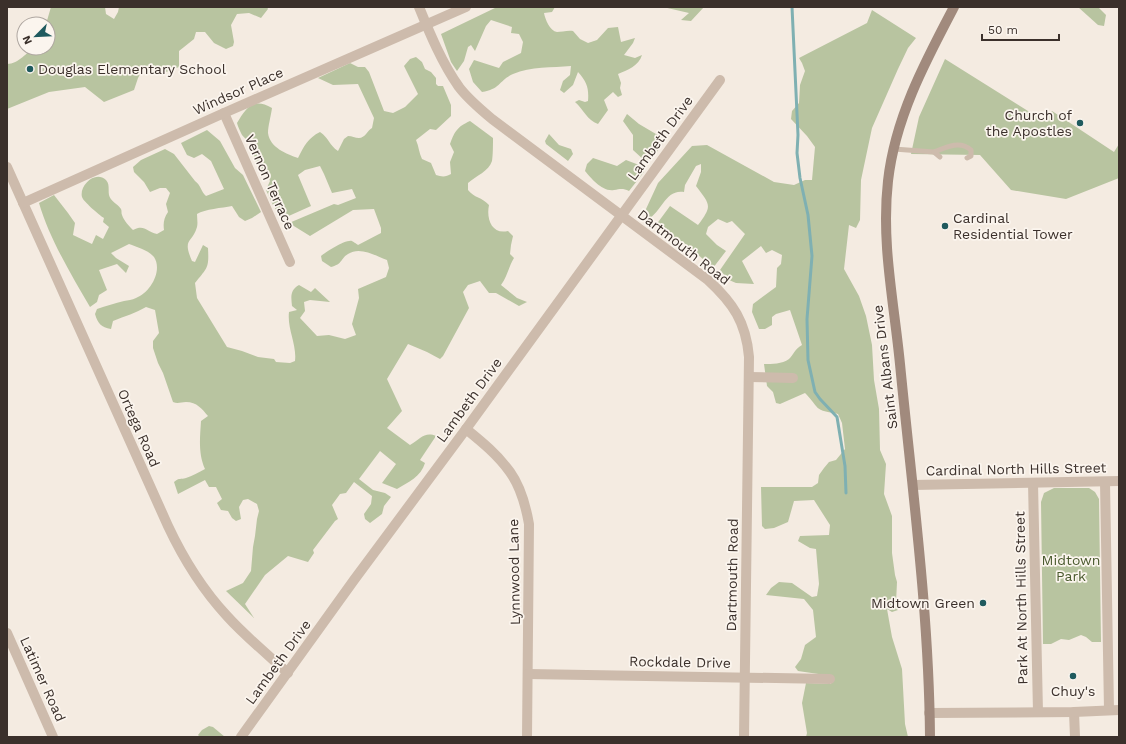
<svg xmlns="http://www.w3.org/2000/svg" width="1126" height="744" viewBox="0 0 1126 744" font-family="'Work Sans',sans-serif">
	<style>
		.green { fill: #b8c4a0 }
		.lines { fill: none; stroke-linecap: round; stroke-linejoin: round }
		.stream { stroke: #7fb0b2; stroke-width: 3 }
		.lane { stroke: #cdbbac; stroke-width: 5 }
		.street { stroke: #cdbbac; stroke-width: 10 }
		.secondary { stroke: #a18a7d; stroke-width: 10 }
		.poi-dot { fill: #1f5a5e; stroke: #fbf5ee; stroke-width: 1.5 }
		.labels { text-anchor: middle; stroke-width: 3.5; stroke-linejoin: round; paint-order: stroke }
		.poi-label { font-size: 14px; fill: #3b302b; stroke: #fbf5ee; text-anchor: start }
		.street-label { font-size: 14px; fill: #3b302b; stroke: #fbf5ee }
		.park-label { font-size: 14px; fill: #4a5a2e; stroke: #fbf5ee }
	</style>
	<rect width="100%" height="100%" fill="#f4ebe1"/>
	<!-- green -->
	<g class="green">
		<path d="M51 7H105L106 14 114 19 118 12 119 7H267L268 9 261 18 249 13 237 14 231 25 234 42 233 46 226 49 214 43 205 32H196L194 39 179 51V67L166 72 158 68 143 69 138 78 134 90 104 102 85 87 49 92 7 109V64C19 64 27 51 35 48 38 47 44 48 48 48V24H46Z"/>
		<path d="M497 7H555L552 12 544 13C545 19 550 31 557 32 561 32 568 30 573 31L580 39 588 43 597 40 608 28 618 27 621 42 635 38 633 43 624 55 635 58 642 55C639 66 627 70 618 74L621 83 620 88 622 95 618 97 613 92 604 100 608 110 598 124C587 120 584 110 575 102L579 100 585 102 588 101C589 88 587 82 578 72L573 85 564 93 560 90 563 81 570 75 571 66C552 68 531 66 513 74 499 80 501 89 482 92L473 82 469 69 474 60 499 68 503 62 521 53 523 42 519 34 511 33 512 27 491 20 486 26 475 51 471 45 468 47 464 61 457 71 451 62 441 34Z"/>
		<polygon points="663,7 704,7 691,21 681,20 689,13"/>
		<polygon points="1078,7 1098,7 1106,15 1104,26 1098,25"/>
		<path d="M872 10 916 38 908 48 898 69 872 128 861 180 860 220 856 228 849 225 844 269 859 296 866 316 872 345 874 380 879 409 880 450 886 464 884 494 892 516V553L895 575 897 582 896 603 898 610 892 612 887 609 892 637 902 669 905 724 908 737H806L807 733 802 703 806 683 831 684 832 676 798 671 795 667 801 659 805 645 816 637 813 610 804 599 766 595 771 588 779 582 792 583 812 597 817 596 819 584 816 549 810 548 798 541 800 536 829 535 830 525 814 500 794 501 788 522 774 528 765 529 762 526 761 487H812L818 483 819 475 824 468 829 462 836 460 845 449 842 423 838 414C831 412 820 412 816 406 812 401 810 398 805 393L780 404 776 403 773 392 767 386 764 364C772 364 782 364 789 359 794 354 794 350 802 345L790 310 776 314 772 317V325L765 329H759L752 312 753 304 776 287 777 268 781 264 782 255 772 250 766 253 761 246 742 261 754 284 736 283 729 280 720 270 745 234 732 221 727 223 718 219 708 227 706 234 717 245 726 251 713 268 687 245 656 225 670 206 698 225C713 205 710 205 696 186L701 172V164L696 166 685 185 684 192C665 189 662 212 648 219L646 209 658 183 692 146 707 145 774 182 794 185 805 180H812L815 147 807 136 791 119 792 111 799 103 800 85 805 71 802 63 799 58 867 23Z"/>
		<path d="M416 57 422 62 425 69 431 72 436 78V84L438 86H443L451 105V116L436 130 430 129 416 140C419 147 419 153 422 159L431 163 436 175C442 177 446 177 451 174L450 162 454 152 450 144C455 131 457 127 470 121L493 138C493 144 493 155 492 161 489 171 476 176 468 183V190C474 198 482 197 489 205 486 219 492 235 508 231L513 236 511 245 510 254 514 258C509 266 507 277 501 285L517 298 527 302 519 306 496 293H489L480 281 468 285 463 292 469 308 443 356 440 359 427 352 408 344 387 379 402 411 387 428 410 445C420 439 425 431 436 436L420 460 425 463C421 477 408 482 397 489L382 483 396 464 380 451 359 479 373 490 385 493 391 497 384 506 382 514 370 523 365 519 364 514 371 504 372 496 354 482 346 493 340 494 332 505 338 519 335 521 313 550 314 553 308 562 288 556 265 575 245 604 254 618 226 591 243 583 251 571 253 547 255 536 257 519 259 511 257 504 248 499 243 500 239 507 241 519 236 521 232 518 228 511 221 510 217 503 222 499 216 487H209L205 480 178 494 174 482C180 477 180 480 186 478 192 476 199 472 205 469 198 453 200 438 201 421L208 416C202 409 197 402 186 402 181 402 178 404 173 402L163 373 158 363 153 348V341L159 333 155 310 146 307C136 313 125 316 113 321L111 329C101 327 98 324 95 314L97 309C106 306 115 303 124 301 128 300 132 300 136 298 150 293 163 271 154 257 148 250 137 247 129 244L111 253 116 258 129 266 126 273 117 264 99 270 107 290 99 295 97 302 90 307C72 276 49 238 39 203L54 195 68 213 75 223 73 235 92 244 96 235 103 239 109 227 103 222 104 218C99 215 83 201 82 197 79 186 95 170 106 180 110 184 108 190 109 195 110 201 118 204 121 209 122 211 121 213 122 215 124 221 129 226 133 230 145 224 146 232 157 234L164 230C163 223 164 218 168 212L166 204 170 193 166 188H160L150 192 144 182 134 172 133 167 141 160 165 149 174 154 195 181C201 185 201 192 206 196L224 189 211 161 202 154 194 158 187 155 181 143 207 130 220 141 235 168 243 175 261 212 252 218 245 221 239 217 232 206C222 208 205 209 197 214 197 218 198 223 197 227 192 244 182 238 192 261L195 262 203 245 208 248C209 268 208 267 195 283L197 298 227 347 242 351 258 357 274 359 276 362 290 363 295 361C297 344 287 329 289 312L297 310 292 306C291 297 290 290 299 285L311 292 315 288 330 302 310 300 304 302 305 311 300 318 317 336 329 335 345 339 356 335 352 324 359 298 358 289 386 277 389 268 387 260C376 256 360 246 348 254 340 259 343 264 331 267L322 261 321 256C326 252 346 239 352 241 352 241 357 244 358 245L381 233V228L374 209 353 210 310 236 289 223 334 204 338 205 356 198 352 189 332 193 324 174 320 166 305 170 298 175 311 206 282 219 273 205 266 190 270 181 268 176C254 171 256 155 250 144 248 140 244 138 242 135 240 131 238 127 237 123 246 108 253 97 272 108 271 116 268 126 268 133 270 148 287 154 298 158 304 146 308 138 320 132 329 138 329 145 338 151L344 139 348 136C352 136 355 138 359 138 365 138 367 131 372 128L374 118 358 84 333 85 318 78 350 63 358 67H365L369 72 384 111 393 113 405 107 418 94 404 66 410 59Z"/>
		<polygon points="945,59 1044,121 1052,111 1114,152 1119,144 1119,178 1066,199 1011,190 980,155 911,154 919,117"/>
		<polygon points="627,114 639,124 661,137 663,143 652,159 645,161 633,150 633,135 623,121"/>
		<polygon points="549,134 559,145 571,149 573,154 568,161 546,144 545,141"/>
		<path d="M593 158 617 166 626 160 639 165 644 172 629 191C623 188 620 189 614 190 602 192 591 178 585 171L587 164Z"/>
		<polygon points="1054,488 1089,488 1095,492 1099,499 1101,642 1092,642 1086,637 1081,635 1069,640 1061,639 1051,644 1043,644 1041,502 1044,493"/>
		<polygon points="209,726 213,727 225,737 200,737 198,735 202,730"/>
	</g>
	<g class="lines">
		<!-- stream -->
		<polyline class="stream" points="792,7 798,135 797,153 800,178 808,215 812,256 807,319 808,360 815,392 820,399 837,417 845,466 846,493"/>
		<!-- lane -->
		<g class="lane">
			<polyline points="894,149 934,152 940,157"/>
			<path d="M934 152C946 147 960 140 971 150V156L967 158"/>
		</g>
		<!-- street -->
		<g class="street">
			<path d="M419 7C430 34 442 63 459 87 468 99 480 109 492 119L708 280C733 303 746 322 749 357L744 737"/>
			<polyline points="224,113 290,262"/>
			<path d="M7 167 168 526C183 558 202 589 227 616 245 636 267 654 288 673"/>
			<polyline points="23,203 224,113 466,7"/>
			<polyline points="749,377 793,378"/>
			<path d="M466 429C482 442 498 455 510 472 520 486 526 507 529 524L527 737"/>
			<polyline points="1105,482 1109,710"/>
			<polyline points="1033,483 1038,712"/>
			<polyline points="913,485 1119,481"/>
			<polyline points="7,633 53,737"/>
			<polyline points="528,674 830,679"/>
			<polyline points="1074,712 1075,737"/>
			<polyline points="929,713 1074,712 1119,710"/>
			<polyline points="241,737 354,580 466,429 720,80"/>
		</g>
		<!-- secondary -->
		<path class="secondary" d="M930 737C929 612 912 488 900 364 894 302 881 243 888 181 895 118 925 62 954 7"/>
	</g>
	<!-- markers -->
	<g class="poi-dot">
		<circle cx="30" cy="69" r="4"/>
		<circle cx="1080" cy="123" r="4"/>
		<circle cx="945" cy="226" r="4"/>
		<circle cx="983" cy="603" r="4"/>
		<circle cx="1073" cy="676" r="4"/>
	</g>
	<g class="labels">
		<!-- poi labels -->
		<g class="poi-label">
			<text x="38" y="74">Douglas Elementary School</text>
			<text x="1072" y="120" text-anchor="end">Church of<tspan x="1072" dy="16">the Apostles</tspan></text>
			<text x="953" y="223">Cardinal<tspan x="953" dy="16">Residential Tower</tspan></text>
			<text x="975" y="608" text-anchor="end">Midtown Green</text>
			<text x="1073" y="696" text-anchor="middle">Chuy's</text>
		</g>
		<!-- street labels -->
		<g class="street-label">
			<text transform="translate(238 91) rotate(-24)" y="5">Windsor Place</text>
			<text transform="translate(660 138) rotate(-54)" y="5">Lambeth Drive</text>
			<text transform="translate(270 182) rotate(66)" y="5">Vernon Terrace</text>
			<text transform="translate(684 247) rotate(38)" y="5">Dartmouth Road</text>
			<text transform="translate(885 367) rotate(-97)" y="5">Saint Albans Drive</text>
			<text transform="translate(469 400) rotate(-54)" y="5">Lambeth Drive</text>
			<text transform="translate(139 428) rotate(66)" y="5">Ortega Road</text>
			<text transform="translate(1016 469) rotate(-1)" y="5">Cardinal North Hills Street</text>
			<text transform="translate(514 572) rotate(-91)" y="5">Lynnwood Lane</text>
			<text transform="translate(732 575) rotate(-89)" y="5">Dartmouth Road</text>
			<text transform="translate(1021 598) rotate(-91)" y="5">Park At North Hills Street</text>
			<text transform="translate(278 662) rotate(-54)" y="5">Lambeth Drive</text>
			<text transform="translate(680 662) rotate(1)" y="5">Rockdale Drive</text>
			<text transform="translate(43 679) rotate(66)" y="5">Latimer Road</text>
		</g>
		<!-- park labels -->
		<g class="park-label">
			<text x="1071" y="565">Midtown<tspan x="1071" dy="16">Park</tspan></text>
		</g>
	</g>
	<!-- border -->
	<rect width="1126" height="744" fill="none" stroke="#3b302b" stroke-width="16"/>
	<!-- north arrow -->
	<g transform="translate(36 36) rotate(246)"><circle r="19" fill="#fbf5ee" stroke="#aea6a0"/>
	<path d="M0-3L7 15L0 10L-7 15Z" fill="#1f5a5e"/>
	<text y="-6" font-size="11" font-weight="bold" text-anchor="middle" fill="#3b302b">N</text>
	</g>
	<!-- scale -->
	<path d="M982 34v6h77v-6" fill="none" stroke="#3b302b" stroke-width="2"/>
	<text x="988" y="34" font-size="12" fill="#3b302b" stroke="#fbf5ee" stroke-width="3" paint-order="stroke">50 m</text>
</svg>
